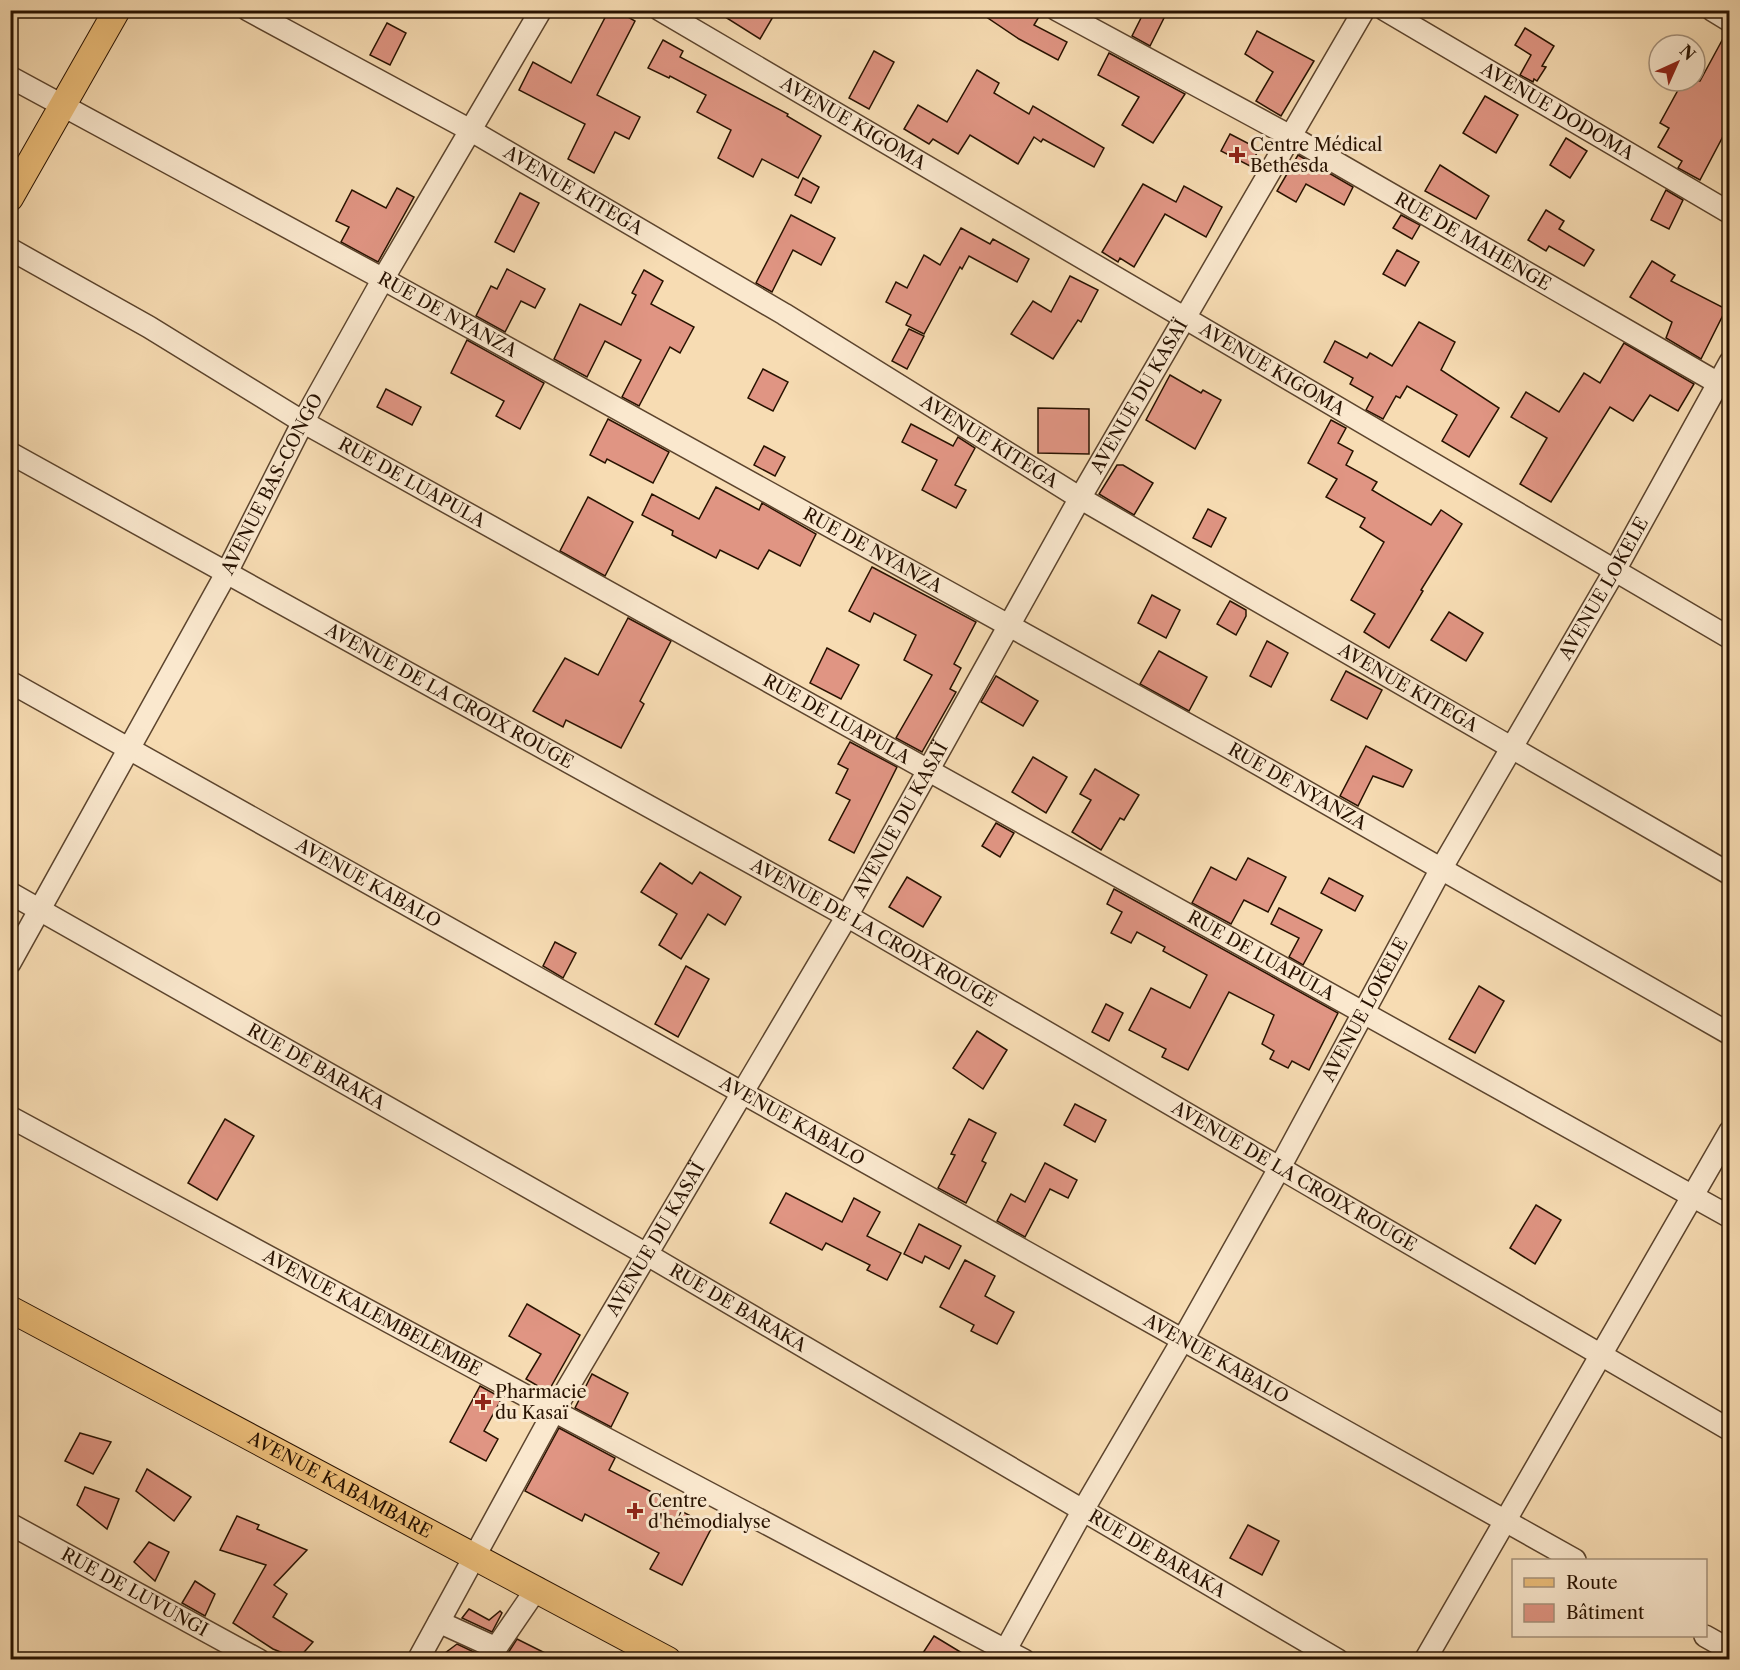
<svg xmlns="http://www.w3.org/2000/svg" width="1740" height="1670" viewBox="0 0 1740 1670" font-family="'Libre Caslon Text',serif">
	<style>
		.building { fill: #e09583; stroke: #281200; stroke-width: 1.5 }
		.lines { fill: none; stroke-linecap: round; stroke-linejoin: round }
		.minor-casing { stroke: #5c442d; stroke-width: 24 }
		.major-casing { stroke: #281200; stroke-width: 28 }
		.minor { stroke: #fae8ce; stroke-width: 21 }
		.major { stroke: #ecbe7a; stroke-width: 26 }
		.poi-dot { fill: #8f2418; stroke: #fae8ce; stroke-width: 2 }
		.labels { text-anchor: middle; stroke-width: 6; stroke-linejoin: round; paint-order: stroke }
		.street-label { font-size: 18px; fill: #281200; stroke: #fae8ce }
		.poi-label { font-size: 18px; fill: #281200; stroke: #fae8ce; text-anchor: start }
	</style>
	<rect width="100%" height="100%" fill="#f7dcb3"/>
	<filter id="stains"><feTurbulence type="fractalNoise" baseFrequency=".00333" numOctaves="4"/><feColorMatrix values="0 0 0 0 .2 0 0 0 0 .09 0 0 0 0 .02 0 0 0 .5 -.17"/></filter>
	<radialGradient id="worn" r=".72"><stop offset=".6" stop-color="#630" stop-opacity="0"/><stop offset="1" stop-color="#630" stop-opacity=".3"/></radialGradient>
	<!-- building -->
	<g class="building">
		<polygon points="609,10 616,10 635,21 597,95 640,117 629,139 615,132 594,173 568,159 585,124 519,90 533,62 571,83"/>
		<polygon points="714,10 777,10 760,39"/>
		<polygon points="976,10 1043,10 1034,25 1067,42 1058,60 1019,39"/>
		<polygon points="1145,10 1168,10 1150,46 1132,36"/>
		<polygon points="387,23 406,33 390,65 370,55"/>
		<polygon points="1525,28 1554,46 1542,66 1546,67 1537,81 1534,79 1533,82 1520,75 1531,55 1515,45"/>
		<polygon points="1257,31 1314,61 1281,116 1256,101 1273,72 1245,54"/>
		<polygon points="1726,33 1730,34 1730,123 1700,180 1678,168 1682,161 1658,147 1669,128 1660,123 1683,81 1700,81"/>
		<polygon points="663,40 683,51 680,57 788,114 787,116 821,136 798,178 762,159 753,177 718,158 731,130 697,112 706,95 670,76 669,78 648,68"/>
		<polygon points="874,51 894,62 869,109 849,98"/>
		<polygon points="1109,53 1185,94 1153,143 1122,125 1139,97 1098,75"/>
		<polygon points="977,70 999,83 994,93 1029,114 1033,106 1104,148 1094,167 1043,139 1041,142 1034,137 1018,164 970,135 958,154 933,139 929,144 904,129 918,105 947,122"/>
		<polygon points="1485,96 1518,115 1496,153 1463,133"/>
		<polygon points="1230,134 1259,149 1250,166 1221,151"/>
		<polygon points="1566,138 1587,151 1570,178 1550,165"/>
		<polygon points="1298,155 1353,187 1344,205 1306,184 1296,202 1277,191"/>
		<polygon points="1440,165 1489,196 1476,219 1425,191"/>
		<polygon points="803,178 819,187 811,203 795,195"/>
		<polygon points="1143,184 1176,202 1184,186 1222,207 1206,237 1165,214 1134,267 1120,258 1118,262 1102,252"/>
		<polygon points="397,188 414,197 378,262 341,242 349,227 336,221 352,190 386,208"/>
		<polygon points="1666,190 1683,200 1669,229 1651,220"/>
		<polygon points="520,193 539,203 514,252 495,242"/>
		<polygon points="1546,210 1564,221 1559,229 1594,250 1584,266 1549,246 1546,251 1528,240"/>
		<polygon points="791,215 835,238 821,265 793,250 772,292 756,283"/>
		<polygon points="1401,215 1420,225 1412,239 1393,228"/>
		<polygon points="961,228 990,244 993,239 1029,259 1017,282 969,256 962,269 960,267 924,334 906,325 911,315 886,302 896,282 907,288 924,255 940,265"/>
		<polygon points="1397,250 1419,262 1405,286 1383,274"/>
		<polygon points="1652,261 1675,275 1671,281 1726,309 1701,359 1666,338 1672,322 1630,297"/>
		<polygon points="507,269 545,289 535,308 521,301 505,332 476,316 491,286 497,289"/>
		<polygon points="644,270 663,281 651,304 694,327 680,353 670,347 639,406 622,397 641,360 605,341 587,377 554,359 580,304 621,325 636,295 632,293"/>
		<polygon points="1070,276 1098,290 1081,322 1078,320 1053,359 1011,334 1033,301 1051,312"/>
		<polygon points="1419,322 1455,342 1441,370 1499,408 1469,457 1442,441 1457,415 1407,386 1400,398 1396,396 1383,419 1366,410 1373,397 1350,384 1353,378 1324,362 1335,341 1367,358 1370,353 1392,366"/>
		<polygon points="909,329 924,336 907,369 892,361"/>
		<polygon points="467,340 544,383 520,429 496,416 504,401 451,373"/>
		<polygon points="1624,343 1694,384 1678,411 1650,395 1633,421 1610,407 1551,502 1520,484 1547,438 1511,417 1526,392 1559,412 1584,373 1600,383"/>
		<polygon points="763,369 788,382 773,411 748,398"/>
		<polygon points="1170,375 1201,393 1203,390 1221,400 1195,449 1146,420"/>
		<polygon points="386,389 421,407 412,425 377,407"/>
		<polygon points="1038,408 1089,409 1089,454 1038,453"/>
		<polygon points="608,419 669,452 653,483 607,459 605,463 590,455"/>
		<polygon points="1331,420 1346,428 1338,443 1353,451 1346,465 1377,482 1372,490 1431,525 1441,510 1462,524 1421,590 1423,591 1389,648 1364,632 1375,614 1351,600 1384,542 1360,527 1365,518 1326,497 1337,479 1308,463"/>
		<polygon points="911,424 953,446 958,437 975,448 955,485 966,490 956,508 922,490 937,460 902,442"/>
		<polygon points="764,446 785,457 775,476 754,465"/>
		<polygon points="1117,465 1123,465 1153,483 1134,515 1099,494"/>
		<polygon points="716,487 759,510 762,503 816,534 800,566 769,550 758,569 720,550 716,558 672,535 673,531 642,515 652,494 699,519"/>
		<polygon points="588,497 633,522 605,576 560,551"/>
		<polygon points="1208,509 1226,518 1211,547 1193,538"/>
		<polygon points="872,567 976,622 954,664 961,668 950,689 956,692 922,752 896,738 932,675 904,660 916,635 874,613 870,622 849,611"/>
		<polygon points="1152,595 1180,610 1166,638 1138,623"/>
		<polygon points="1230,601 1246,610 1246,616 1236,635 1217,624"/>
		<polygon points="1449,612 1483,633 1466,661 1431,640"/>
		<polygon points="628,618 671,641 640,701 644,704 621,748 566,720 563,727 533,711 565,658 598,675"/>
		<polygon points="1267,641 1288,653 1271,687 1250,676"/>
		<polygon points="827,648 859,665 841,699 810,683"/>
		<polygon points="1159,651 1207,677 1189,711 1140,684"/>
		<polygon points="1346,671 1382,690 1367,719 1331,700"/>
		<polygon points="996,676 1038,701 1023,726 981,702"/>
		<polygon points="850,742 897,767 854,853 829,840 850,800 836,793 848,769 838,764"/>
		<polygon points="1366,746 1412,770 1403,787 1373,776 1358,806 1340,796"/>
		<polygon points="1033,757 1067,777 1046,813 1012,792"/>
		<polygon points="1095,769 1139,795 1124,820 1120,818 1101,850 1072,832 1091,800 1080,794"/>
		<polygon points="996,823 1014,833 1000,857 982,846"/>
		<polygon points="1248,858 1286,877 1268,912 1244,900 1231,924 1192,903 1211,867 1236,880"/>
		<polygon points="660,863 692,884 700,872 741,897 725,925 708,914 681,959 659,945 677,914 641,892"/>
		<polygon points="907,877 941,897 923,927 889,907"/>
		<polygon points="1329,878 1363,896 1355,911 1321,893"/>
		<polygon points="1114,889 1338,1013 1309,1070 1292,1061 1288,1068 1270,1059 1274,1051 1262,1044 1274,1015 1229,992 1188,1070 1162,1057 1166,1049 1129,1030 1151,988 1190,1008 1207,975 1163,951 1165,947 1137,932 1131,943 1111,933 1122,912 1107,904"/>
		<polygon points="1279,908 1322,930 1303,965 1289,957 1299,938 1271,924"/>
		<polygon points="555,942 576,953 563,978 543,966"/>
		<polygon points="686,966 709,979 678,1037 655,1024"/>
		<polygon points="1479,986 1504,1001 1475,1053 1449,1039"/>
		<polygon points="1106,1004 1123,1013 1109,1041 1092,1032"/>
		<polygon points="977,1031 1007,1050 983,1089 953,1068"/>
		<polygon points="1075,1104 1106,1120 1095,1142 1064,1125"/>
		<polygon points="225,1119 254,1136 217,1200 188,1183"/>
		<polygon points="969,1119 996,1133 982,1161 986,1163 966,1203 938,1188 955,1155 951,1154"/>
		<polygon points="1045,1163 1077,1180 1068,1198 1050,1189 1025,1237 997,1221 1011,1194 1025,1202"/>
		<polygon points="786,1193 842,1222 854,1198 880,1212 867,1236 901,1253 887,1280 867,1270 870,1265 826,1243 822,1250 770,1223"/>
		<polygon points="1536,1205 1561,1220 1535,1264 1510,1248"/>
		<polygon points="919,1224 961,1246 949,1269 925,1256 922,1263 904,1254"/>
		<polygon points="965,1260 995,1276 985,1296 1014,1312 997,1344 971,1331 974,1325 940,1307"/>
		<polygon points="527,1304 580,1335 548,1392 526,1379 541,1354 509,1336"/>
		<polygon points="592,1374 628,1393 611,1427 575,1408"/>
		<polygon points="480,1386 502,1398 484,1431 498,1439 486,1461 450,1442"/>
		<polygon points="559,1428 615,1458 609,1470 677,1505 675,1508 712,1527 682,1585 650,1569 659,1553 585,1514 582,1521 525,1491"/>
		<polygon points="80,1433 111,1442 93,1474 65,1461"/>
		<polygon points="147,1469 191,1497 174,1521 136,1491"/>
		<polygon points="85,1487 119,1499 107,1529 77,1505"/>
		<polygon points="237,1516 259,1525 257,1529 307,1550 274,1585 287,1594 273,1617 313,1642 298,1659 273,1649 233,1623 266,1565 220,1550"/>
		<polygon points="1248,1525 1279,1541 1262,1575 1230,1558"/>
		<polygon points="149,1542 169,1552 155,1581 134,1562"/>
		<polygon points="195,1581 215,1594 205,1616 182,1603"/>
		<polygon points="469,1609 489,1620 500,1611 502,1613 492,1632 462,1618"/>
		<polygon points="934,1636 972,1659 919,1659"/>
		<polygon points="517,1639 557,1659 520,1659 508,1653"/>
		<polygon points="457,1644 476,1653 471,1659 437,1659"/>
	</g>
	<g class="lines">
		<defs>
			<g id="minor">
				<path id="s1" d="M248 10 470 130 784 314 1080 498 1730 874"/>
				<path id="s2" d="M660 10 1730 638"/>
				<path id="s3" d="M1057 10 1292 137 1730 390"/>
				<path id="s4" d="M1385 10 1730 213"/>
				<polyline points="1712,10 1730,21"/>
				<path id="s5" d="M10 77 383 279 1230 748 1730 1034"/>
				<path id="s6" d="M10 249 149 327 303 422 1730 1217"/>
				<path id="s7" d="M10 453 847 916 1730 1430"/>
				<path id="s8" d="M10 682 1575 1560"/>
				<path id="s9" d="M10 893 646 1254 1338 1660"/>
				<path id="s10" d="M10 963 227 572 303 422 383 279 541 10"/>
				<path id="s11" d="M10 1117 554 1411 1024 1660"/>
				<path id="s12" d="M10 1524 259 1660"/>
				<polyline points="439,1622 496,1648 537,1588"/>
				<polyline points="1705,1636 1730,1650"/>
				<path id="s13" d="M418 1660 554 1411 847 916 1080 498 1364 10"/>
				<path id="s14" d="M1000 1660 1083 1510 1182 1341 1280 1167 1441 869 1614 572 1730 362"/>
				<polyline points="1425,1660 1730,1131"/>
			</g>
			<g id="major">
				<polyline points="10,198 117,10"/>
				<path id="s15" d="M10 1309 668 1660"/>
			</g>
		</defs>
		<!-- minor casing -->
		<use href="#minor" class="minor-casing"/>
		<!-- major casing -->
		<use href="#major" class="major-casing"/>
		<!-- minor -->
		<use href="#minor" class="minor"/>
		<!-- major -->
		<use href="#major" class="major"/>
	</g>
	<!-- markers -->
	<g class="poi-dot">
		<path d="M1234 146h6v6h6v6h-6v6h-6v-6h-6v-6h6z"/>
		<path d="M480 1393h6v6h6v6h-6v6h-6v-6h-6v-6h6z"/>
		<path d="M632 1502h6v6h6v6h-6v6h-6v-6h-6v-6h6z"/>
	</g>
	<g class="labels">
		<!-- street labels -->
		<g class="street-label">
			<text dy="6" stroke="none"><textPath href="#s4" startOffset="200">AVENUE DODOMA</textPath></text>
			<text dy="6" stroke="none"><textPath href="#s2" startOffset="224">AVENUE KIGOMA</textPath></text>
			<text dy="6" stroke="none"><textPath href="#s1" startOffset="372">AVENUE KITEGA</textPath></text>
			<text dy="6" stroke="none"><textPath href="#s3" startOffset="476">RUE DE MAHENGE</textPath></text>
			<text dy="6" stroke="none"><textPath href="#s5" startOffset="498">RUE DE NYANZA</textPath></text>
			<text dy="6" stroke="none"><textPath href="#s2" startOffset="710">AVENUE KIGOMA</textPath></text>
			<text dy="6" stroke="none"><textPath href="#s13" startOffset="1455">AVENUE DU KASAÏ</textPath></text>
			<text dy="6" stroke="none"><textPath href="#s1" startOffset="858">AVENUE KITEGA</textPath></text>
			<text dy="6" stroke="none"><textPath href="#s6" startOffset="465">RUE DE LUAPULA</textPath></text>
			<text dy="6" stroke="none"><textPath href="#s10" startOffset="546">AVENUE BAS-CONGO</textPath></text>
			<text dy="6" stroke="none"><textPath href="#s5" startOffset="984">RUE DE NYANZA</textPath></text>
			<text dy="6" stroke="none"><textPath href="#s14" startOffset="1230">AVENUE LOKELE</textPath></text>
			<text dy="6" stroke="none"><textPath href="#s1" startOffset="1344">AVENUE KITEGA</textPath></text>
			<text dy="6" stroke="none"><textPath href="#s7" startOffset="502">AVENUE DE LA CROIX ROUGE</textPath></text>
			<text dy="6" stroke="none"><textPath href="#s6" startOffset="951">RUE DE LUAPULA</textPath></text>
			<text dy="6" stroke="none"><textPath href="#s5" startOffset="1470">RUE DE NYANZA</textPath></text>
			<text dy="6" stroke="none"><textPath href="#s13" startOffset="969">AVENUE DU KASAÏ</textPath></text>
			<text dy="6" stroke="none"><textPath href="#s8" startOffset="411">AVENUE KABALO</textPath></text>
			<text dy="6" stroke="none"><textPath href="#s7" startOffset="988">AVENUE DE LA CROIX ROUGE</textPath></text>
			<text dy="6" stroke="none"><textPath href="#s6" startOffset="1437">RUE DE LUAPULA</textPath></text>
			<text dy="6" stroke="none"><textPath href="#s14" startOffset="746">AVENUE LOKELE</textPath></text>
			<text dy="6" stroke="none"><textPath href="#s9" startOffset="352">RUE DE BARAKA</textPath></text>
			<text dy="6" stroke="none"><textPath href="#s8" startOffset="897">AVENUE KABALO</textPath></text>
			<text dy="6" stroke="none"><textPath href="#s7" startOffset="1474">AVENUE DE LA CROIX ROUGE</textPath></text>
			<text dy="6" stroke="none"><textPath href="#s13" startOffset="483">AVENUE DU KASAÏ</textPath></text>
			<text dy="6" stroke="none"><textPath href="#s9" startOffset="838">RUE DE BARAKA</textPath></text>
			<text dy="6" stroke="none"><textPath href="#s11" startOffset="412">AVENUE KALEMBELEMBE</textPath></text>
			<text dy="6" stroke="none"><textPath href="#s8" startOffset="1383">AVENUE KABALO</textPath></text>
			<text dy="6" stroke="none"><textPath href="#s15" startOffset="374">AVENUE KABAMBARE</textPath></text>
			<text dy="6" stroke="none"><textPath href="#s9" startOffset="1324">RUE DE BARAKA</textPath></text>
			<text dy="6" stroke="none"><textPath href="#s12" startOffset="142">RUE DE LUVUNGI</textPath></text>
		</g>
		<!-- poi labels -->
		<g class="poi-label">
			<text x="1250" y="151">Centre Médical<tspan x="1250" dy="21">Bethesda</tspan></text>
			<text x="495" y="1398">Pharmacie<tspan x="495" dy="21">du Kasaï</tspan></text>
			<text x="648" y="1507">Centre<tspan x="648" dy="21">d'hémodialyse</tspan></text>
		</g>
	</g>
	<!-- margin -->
	<rect width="1740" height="1670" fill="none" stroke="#f7dcb3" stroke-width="36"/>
	<rect x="12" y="12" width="1716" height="1646" fill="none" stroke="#281200" stroke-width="3"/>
	<rect x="18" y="18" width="1704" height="1634" fill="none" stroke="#281200" stroke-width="1.5"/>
	<!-- legend -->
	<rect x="1512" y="1559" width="195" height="78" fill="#fae8ce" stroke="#a6927c" stroke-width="1.5"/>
	<rect x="1524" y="1578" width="30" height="9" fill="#ecbe7a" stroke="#a6927c" stroke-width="1.5"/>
	<text x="1566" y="1589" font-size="18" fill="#281200">Route</text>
	<rect x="1524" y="1604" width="30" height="18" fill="#e09583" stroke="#a6927c" stroke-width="1.5"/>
	<text x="1566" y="1619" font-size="18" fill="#281200">Bâtiment</text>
	<!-- north arrow -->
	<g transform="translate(1677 63) rotate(45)"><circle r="28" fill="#fae8ce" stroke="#a6927c" stroke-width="1.5"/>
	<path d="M0-4.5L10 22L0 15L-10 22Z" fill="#8f2418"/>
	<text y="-9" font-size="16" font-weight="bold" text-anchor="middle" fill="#281200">N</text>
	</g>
	<rect width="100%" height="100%" filter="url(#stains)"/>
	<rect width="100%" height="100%" fill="url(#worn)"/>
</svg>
